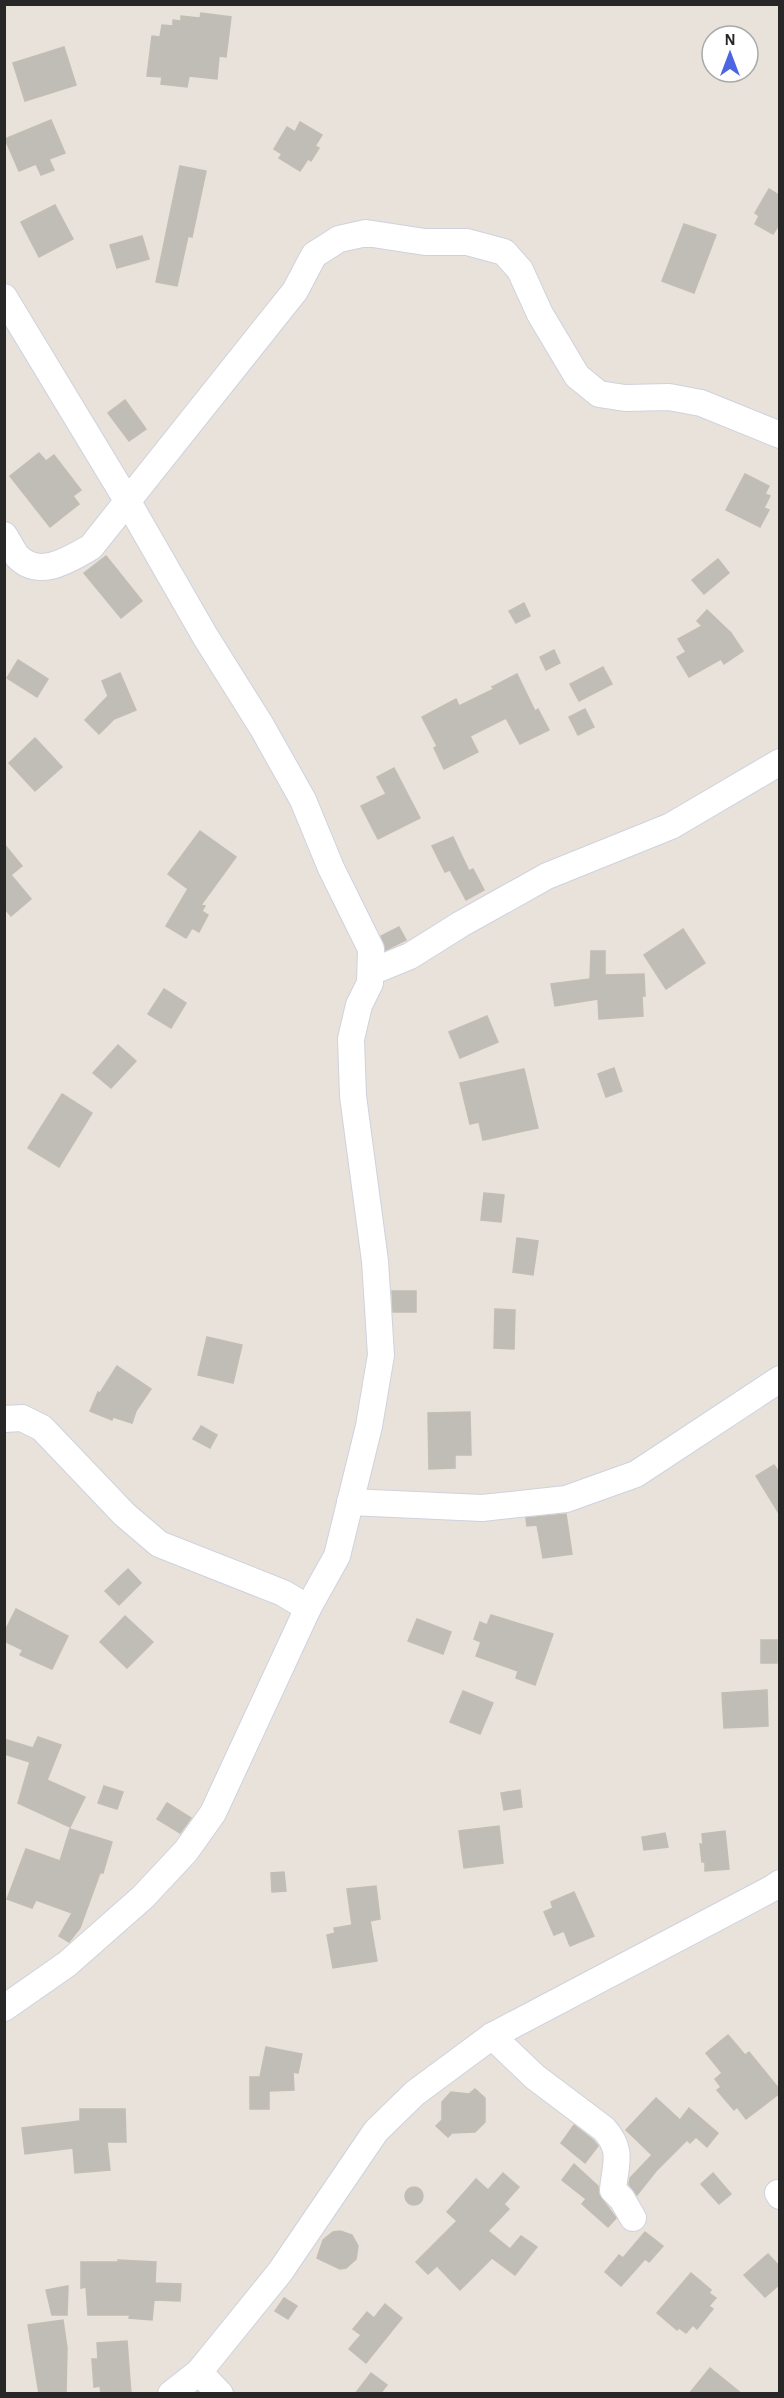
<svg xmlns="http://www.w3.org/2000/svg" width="784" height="2398" viewBox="0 0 784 2398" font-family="'Alegreya Sans',sans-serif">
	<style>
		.building { fill: #c0bcb6; stroke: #c2beb4; stroke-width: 1.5 }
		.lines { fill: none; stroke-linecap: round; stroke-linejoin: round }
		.minor-casing { stroke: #cfd2de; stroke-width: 28 }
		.minor { stroke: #fff; stroke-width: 26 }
	</style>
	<rect width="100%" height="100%" fill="#e8e2da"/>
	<!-- building -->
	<g class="building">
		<polygon points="201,13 231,17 226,57 219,56 217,79 189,76 187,87 161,84 162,77 147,76 152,36 160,37 162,25 173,26 173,20 181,21 181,16 200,18"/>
		<polygon points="64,47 76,85 25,101 13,63"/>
		<polygon points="51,120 65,153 49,159 54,170 41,175 36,164 19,171 5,139"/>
		<polygon points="300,122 322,135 315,146 319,148 311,161 308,159 300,171 279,158 282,154 274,149 287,127 295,132"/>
		<polygon points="180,166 206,171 192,237 188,236 177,286 156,282"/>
		<polygon points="769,189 780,196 780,223 773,234 755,224 759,216 755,213"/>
		<polygon points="55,205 73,239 39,257 21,222"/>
		<polygon points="684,224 716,235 694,293 662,281"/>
		<polygon points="142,236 149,259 117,268 110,245"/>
		<polygon points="125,400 146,429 129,441 108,413"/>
		<polygon points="39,453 46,461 54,455 81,490 73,496 79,504 50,527 10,476"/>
		<polygon points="745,474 769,486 765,494 770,496 764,508 769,510 760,527 726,510"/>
		<polygon points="106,556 142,601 121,618 84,573"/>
		<polygon points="718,559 729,573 704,594 692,580"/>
		<polygon points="524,603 530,616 516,623 509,611"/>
		<polygon points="707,610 731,633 743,651 724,664 721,659 689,677 677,657 686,652 678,639 702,626 697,621"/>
		<polygon points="554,650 560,663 546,670 540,657"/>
		<polygon points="18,660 48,679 37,697 7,678"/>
		<polygon points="603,667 612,684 579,701 570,684"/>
		<polygon points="120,673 136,710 114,719 99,734 85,720 108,696 102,681"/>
		<polygon points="517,674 535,711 538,709 549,730 520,744 506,718 470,736 478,752 444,769 434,748 437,746 422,717 456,699 459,706 494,689 492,687"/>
		<polygon points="585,709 594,727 578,735 569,717"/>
		<polygon points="35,738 62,767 35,791 9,763"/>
		<polygon points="394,768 420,818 378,839 361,806 386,794 377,777"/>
		<polygon points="200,831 236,857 201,905 205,906 202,911 208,915 199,932 192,928 186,938 166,926 188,889 168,874"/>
		<polygon points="453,837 469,871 473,869 484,890 466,900 450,870 445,872 432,846"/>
		<polygon points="4,844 22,866 11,875 31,899 11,916 4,908"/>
		<polygon points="399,927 406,940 386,950 381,936"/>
		<polygon points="683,929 705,963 666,989 644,955"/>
		<polygon points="591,951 605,951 605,975 644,974 645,996 642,996 643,1016 599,1019 598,999 555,1006 551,984 590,979"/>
		<polygon points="164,989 186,1003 171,1028 148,1014"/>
		<polygon points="487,1016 498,1042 460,1058 449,1032"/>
		<polygon points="118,1045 136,1061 111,1088 93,1073"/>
		<polygon points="614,1068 622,1091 606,1097 598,1074"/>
		<polygon points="524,1069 538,1128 483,1140 479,1122 470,1124 460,1083"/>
		<polygon points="62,1094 92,1113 59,1167 28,1148"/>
		<polygon points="484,1193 504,1195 501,1222 481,1220"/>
		<polygon points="517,1238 538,1241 533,1275 513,1272"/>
		<polygon points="392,1291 416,1291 416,1312 393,1312"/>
		<polygon points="495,1309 515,1310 514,1349 494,1348"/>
		<polygon points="207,1337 242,1345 233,1383 198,1375"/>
		<polygon points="117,1366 151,1389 136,1411 132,1423 113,1417 112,1420 90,1411 98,1392 100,1393"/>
		<polygon points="470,1412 471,1455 455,1455 455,1468 429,1469 428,1413"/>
		<polygon points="201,1426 217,1435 210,1448 193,1439"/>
		<polygon points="774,1465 780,1474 780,1515 756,1476"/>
		<polygon points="566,1514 572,1554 543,1558 537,1525 527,1526 526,1518"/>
		<polygon points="128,1569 141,1583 119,1605 105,1591"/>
		<polygon points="16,1609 68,1636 52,1669 20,1655 23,1650 4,1641 4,1633"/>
		<polygon points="491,1615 553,1634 535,1685 516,1678 518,1671 476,1656 481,1642 474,1639 480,1622 487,1625"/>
		<polygon points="125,1616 153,1642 127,1668 100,1642"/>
		<polygon points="417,1619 451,1632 443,1654 408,1641"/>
		<rect x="761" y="1640" width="16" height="23"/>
		<polygon points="767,1690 768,1726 724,1728 722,1693"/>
		<polygon points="463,1691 493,1703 480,1734 450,1722"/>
		<polygon points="38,1737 61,1745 47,1780 85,1797 70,1827 18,1803 30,1762 4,1754 4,1739 33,1748"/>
		<polygon points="104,1786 123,1792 117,1809 98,1803"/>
		<polygon points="520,1790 522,1807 504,1810 501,1793"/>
		<polygon points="167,1803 191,1818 180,1833 157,1819"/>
		<polygon points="499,1826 503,1863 464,1868 459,1831"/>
		<polygon points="70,1829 112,1842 103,1873 100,1873 80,1928 69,1942 59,1936 72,1913 36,1900 32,1908 7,1899 26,1849 60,1861"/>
		<polygon points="725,1831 729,1869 705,1871 705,1862 702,1862 700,1844 703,1844 702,1834"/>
		<polygon points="665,1833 668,1847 644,1850 642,1837"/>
		<polygon points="284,1872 286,1891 272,1892 271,1873"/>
		<polygon points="376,1886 380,1919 370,1921 377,1961 333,1968 327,1935 335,1933 334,1928 352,1925 347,1889"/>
		<polygon points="574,1892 594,1936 570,1946 564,1931 554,1935 544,1912 553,1908 551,1902"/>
		<polygon points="728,2035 745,2055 749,2052 780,2090 780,2093 746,2119 737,2107 734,2110 717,2090 721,2087 715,2079 722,2073 706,2053"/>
		<polygon points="266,2047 302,2054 298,2073 293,2072 294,2090 269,2091 269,2109 250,2109 250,2077 260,2077"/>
		<polygon points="475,2089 485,2098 485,2122 475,2132 452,2133 448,2137 436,2126 442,2120 442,2102 451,2092 469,2094"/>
		<polygon points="656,2098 680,2120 689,2108 718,2133 707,2147 696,2137 690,2143 687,2140 656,2171 637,2195 629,2184 630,2178 652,2155 626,2130"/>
		<polygon points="80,2109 125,2109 126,2142 107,2142 110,2170 75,2173 73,2148 25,2154 22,2128 80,2121"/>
		<polygon points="574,2125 593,2140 598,2146 585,2163 561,2143"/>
		<polygon points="574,2164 598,2186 599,2195 616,2218 608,2227 582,2204 586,2199 562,2180"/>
		<polygon points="503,2173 519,2187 504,2204 509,2209 488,2231 510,2249 521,2236 537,2247 515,2275 492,2258 460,2290 437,2266 428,2274 416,2262 457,2221 447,2212 476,2179 488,2190"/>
		<polygon points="713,2173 731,2194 719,2204 701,2184"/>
		<circle cx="414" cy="2196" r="9"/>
		<polygon points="340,2231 352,2235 358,2246 356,2259 346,2268 340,2269 317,2258 323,2240 333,2232"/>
		<polygon points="645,2232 663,2246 649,2262 645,2259 621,2286 605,2272 619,2255 623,2258"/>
		<polygon points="768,2254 780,2267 780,2284 765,2297 744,2275"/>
		<polygon points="118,2260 156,2262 155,2283 181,2284 180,2301 154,2300 152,2320 129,2318 130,2315 88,2315 86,2287 81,2288 81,2262 118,2262"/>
		<polygon points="691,2273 711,2290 709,2293 716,2298 709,2306 713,2309 697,2329 693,2325 686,2333 679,2328 677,2330 657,2313"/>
		<polygon points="68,2286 67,2315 52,2315 46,2290"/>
		<polygon points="284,2298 297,2306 288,2319 275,2311"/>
		<polygon points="385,2304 402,2318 366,2363 349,2349 361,2335 353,2329 367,2312 374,2318"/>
		<polygon points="63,2320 67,2348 66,2394 39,2394 28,2325"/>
		<polygon points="127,2341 131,2394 101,2394 100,2386 94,2387 92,2359 98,2359 97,2343"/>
		<polygon points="710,2368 742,2394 689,2394"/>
		<polygon points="371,2373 387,2385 380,2394 355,2394"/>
	</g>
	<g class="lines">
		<defs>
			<g id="minor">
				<polyline points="4,297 128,502 205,636 262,727 303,800 331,868 371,949 370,983 359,1005 351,1039 353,1096 375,1261 381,1355 369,1426 337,1556 308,1608 213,1813 186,1851 143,1897 67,1964 4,2008"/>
				<path d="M4 535C9 542 12 550 17 556 39 580 70 559 91 547L295 291 314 255 339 239 366 233 425 242H467L504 252 520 270 540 314 577 376 599 394 625 398 669 397 701 403 780 435"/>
				<polyline points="371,972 410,956 461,924 547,876 671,826 780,762"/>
				<polyline points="4,1419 22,1418 42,1428 124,1514 159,1544 283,1593 308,1608"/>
				<polyline points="350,1502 482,1508 566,1499 636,1474 780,1379"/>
				<path d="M492 2036 535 2077 604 2129C624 2151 615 2164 613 2190L622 2199 633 2218"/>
				<polyline points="778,2193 780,2196"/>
				<polyline points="199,2372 220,2394"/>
				<polyline points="171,2394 199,2372 280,2272 376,2131 415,2093 492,2036 771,1889 780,1883"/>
			</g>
		</defs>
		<!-- minor casing -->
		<use href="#minor" class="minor-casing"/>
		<!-- minor -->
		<use href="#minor" class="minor"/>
	</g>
	<!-- border -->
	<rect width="784" height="2398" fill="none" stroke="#272727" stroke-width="12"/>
	<!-- north arrow -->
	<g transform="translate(730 54)"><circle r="28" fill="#ffffff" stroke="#a9a9a9" stroke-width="1.5"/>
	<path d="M0-4.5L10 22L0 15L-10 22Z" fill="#4c65e3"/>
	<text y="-9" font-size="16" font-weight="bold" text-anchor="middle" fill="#272727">N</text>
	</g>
</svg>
